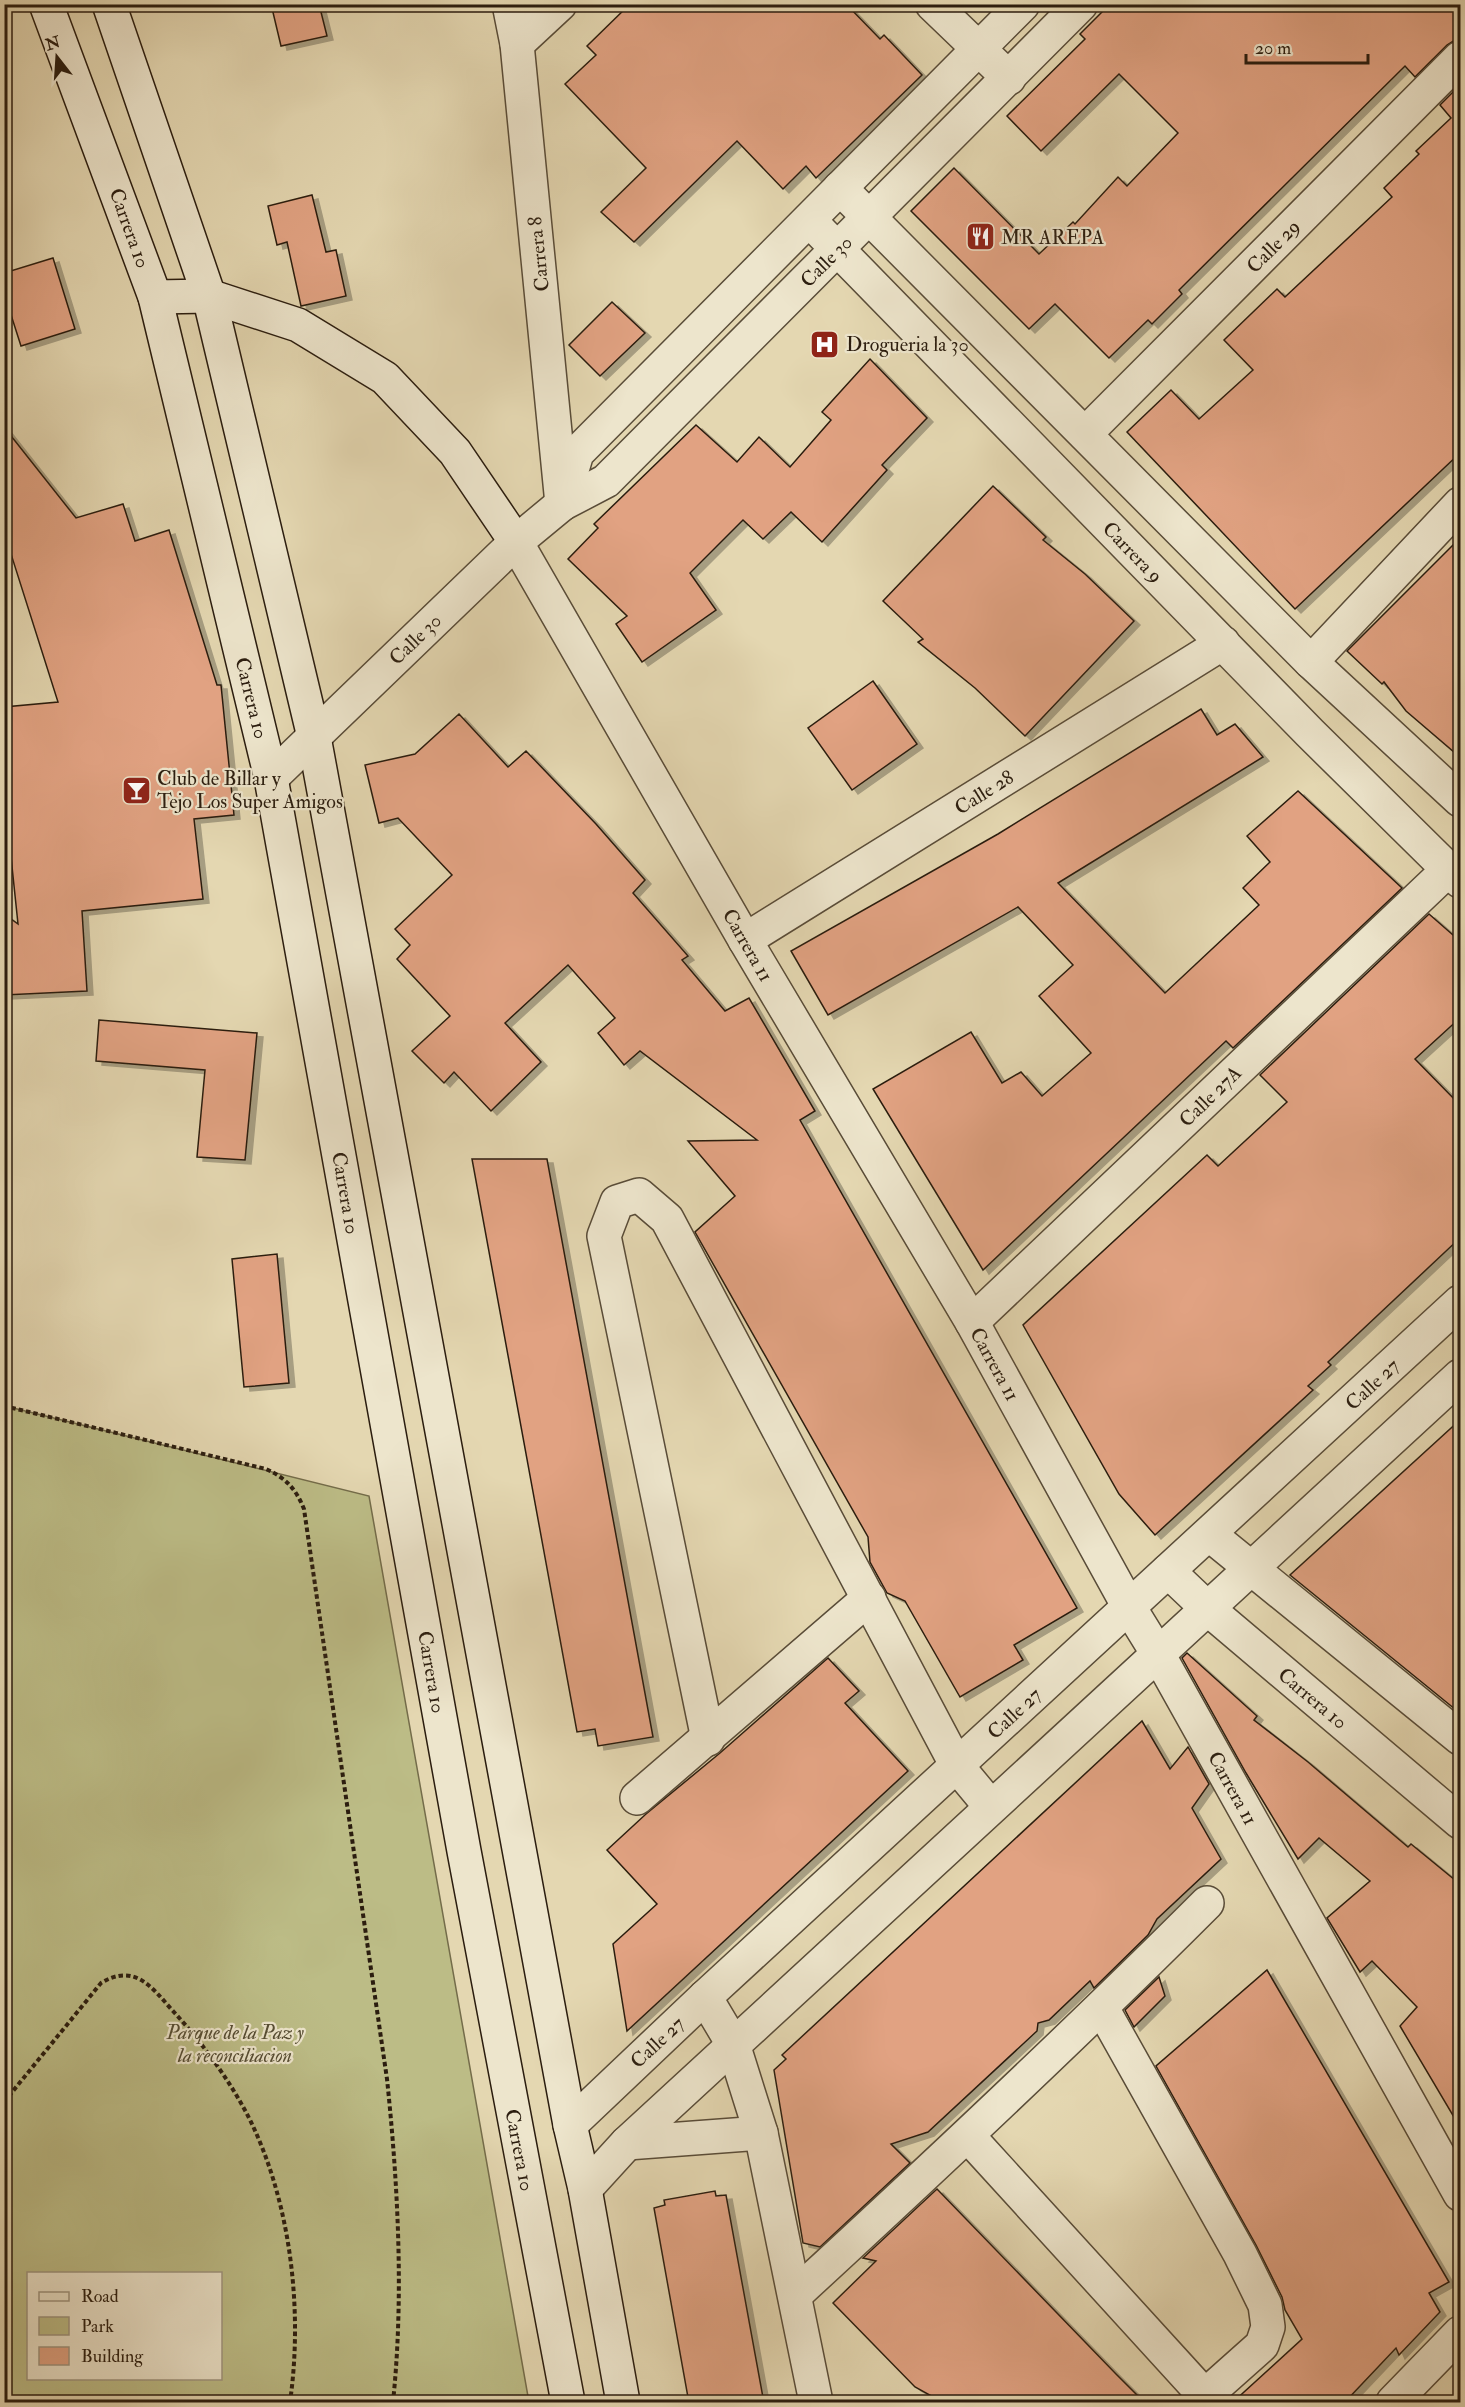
<svg xmlns="http://www.w3.org/2000/svg" width="1465" height="2407" viewBox="0 0 1465 2407" font-family="'IM FELL Double Pica',serif">
	<style>
		.green { fill: #bcbc86; stroke: #746c4a; stroke-width: 1.5; fill-rule: evenodd }
		.building { fill: #e1a282; stroke: #2b1d0f; stroke-width: 1.5; filter: url(#shadow) }
		.lines { fill: none; stroke-linecap: round; stroke-linejoin: round }
		.minor-casing { stroke: #594c38; stroke-width: 36 }
		.tertiary-casing { stroke: #594c38; stroke-width: 36 }
		.secondary-casing { stroke: #2b1d0f; stroke-width: 36 }
		.path { stroke: #2b1d0f; stroke-width: 4; stroke-dasharray: 4.5 3; stroke-linecap: butt }
		.minor { stroke: #ede5cc; stroke-width: 33 }
		.tertiary { stroke: #ede5cc; stroke-width: 33 }
		.secondary { stroke: #ede5cc; stroke-width: 33 }
		.labels { text-anchor: middle; stroke-width: 4.5; stroke-linejoin: round; paint-order: stroke }
		.street-label { font-size: 20px; fill: #2b1d0f; stroke: #ede5cc }
		.poi-label { font-size: 20px; fill: #2b1d0f; stroke: #ede5cc; text-anchor: start }
		.park-label { font-size: 20px; font-style: italic; fill: #564d33; stroke: #ede5cc }
	</style>
	<defs>
		<filter id="shadow"><feDropShadow dx="6" dy="4" stdDeviation="0" flood-color="#0004"/></filter>
	</defs>
	<rect width="100%" height="100%" fill="#e4d7b1"/>
	<filter id="stains"><feTurbulence type="fractalNoise" baseFrequency=".00333" numOctaves="4"/><feColorMatrix values="0 0 0 0 .2 0 0 0 0 .09 0 0 0 0 .02 0 0 0 .5 -.17"/></filter>
	<radialGradient id="worn" r=".72"><stop offset=".6" stop-color="#630" stop-opacity="0"/><stop offset="1" stop-color="#630" stop-opacity=".3"/></radialGradient>
	<!-- green -->
	<path class="green" d="M5 1406 369 1496 529 2402H5ZM28 2274H220V2378H28Z"/>
	<!-- building -->
	<g class="building">
		<polygon points="271,4 319,4 327,36 281,46"/>
		<polygon points="630,4 846,4 880,39 884,35 922,75 816,178 806,166 783,189 737,141 634,242 601,212 646,168 565,84 596,55 587,46"/>
		<polygon points="1110,4 1461,4 1461,40 1455,40 1447,45 1415,77 1405,66 1179,290 1182,294 1152,324 1148,320 1109,358 1055,304 1029,329 911,211 954,168 1039,254 1073,222 1075,224 1118,177 1127,186 1178,133 1119,74 1041,151 1007,116 1085,39 1080,34"/>
		<polygon points="1461,84 1461,452 1295,609 1127,432 1171,390 1199,419 1253,370 1224,340 1277,289 1285,297 1392,197 1384,188 1419,154 1416,151 1451,118 1440,105"/>
		<polygon points="312,195 326,252 336,250 346,296 301,306 287,242 277,245 268,206"/>
		<polygon points="53,258 75,329 21,346 4,293 4,273"/>
		<polygon points="612,302 645,333 600,376 569,345"/>
		<polygon points="870,359 927,418 882,465 887,470 822,542 791,512 763,539 743,520 690,573 716,610 642,662 616,624 627,616 568,559 598,528 594,524 696,425 737,462 759,437 790,467 831,420 822,412"/>
		<polygon points="4,427 76,518 123,504 135,541 169,530 217,685 221,685 234,815 194,819 203,899 82,911 87,991 4,995 4,914 18,924 4,790 4,707 58,702 4,532"/>
		<polygon points="993,486 1046,537 1043,540 1085,574 1134,621 1025,736 975,688 918,642 923,639 883,601"/>
		<polygon points="1461,537 1461,758 1406,711 1384,682 1382,684 1347,651"/>
		<polygon points="873,681 917,744 852,790 808,728"/>
		<polygon points="1201,709 1217,735 1235,724 1263,757 1058,883 1165,993 1259,905 1243,888 1270,862 1247,836 1298,791 1402,888 1233,1048 1226,1041 983,1270 873,1089 971,1032 1002,1083 1021,1072 1042,1096 1091,1053 1039,996 1073,965 1018,907 828,1015 791,951 998,834"/>
		<polygon points="459,714 508,767 526,751 596,824 645,880 633,893 688,956 682,960 725,1011 749,998 815,1111 800,1120 1077,1608 1014,1645 1023,1660 960,1697 905,1601 887,1593 870,1562 868,1537 695,1232 735,1196 688,1141 757,1140 640,1051 624,1065 598,1033 615,1018 568,965 505,1023 541,1062 491,1111 454,1072 444,1083 412,1051 450,1016 397,959 410,945 395,929 452,875 398,818 379,823 365,765 415,754"/>
		<polygon points="1429,914 1461,942 1461,1017 1415,1059 1461,1106 1461,1237 1328,1362 1331,1365 1308,1386 1313,1390 1155,1535 1119,1494 1023,1325 1207,1155 1218,1166 1287,1102 1260,1075"/>
		<polygon points="99,1020 257,1033 245,1160 197,1157 205,1070 96,1061"/>
		<polygon points="472,1159 547,1159 653,1737 598,1746 595,1729 577,1732"/>
		<polygon points="277,1254 289,1383 244,1387 232,1259"/>
		<polygon points="1461,1419 1461,1714 1290,1575"/>
		<polygon points="1187,1653 1257,1716 1254,1720 1308,1762 1408,1847 1411,1844 1461,1885 1461,2129 1400,2026 1417,2007 1372,1961 1360,1972 1327,1918 1370,1881 1319,1838 1298,1859 1246,1773 1182,1658"/>
		<polygon points="828,1658 859,1691 845,1703 908,1771 627,2031 613,1944 657,1904 607,1850 646,1814 720,1753"/>
		<polygon points="1142,1721 1170,1769 1188,1747 1209,1784 1192,1808 1221,1859 1157,1919 1148,1935 1094,1988 1090,1981 1049,2020 1038,2023 1037,2031 928,2132 891,2144 910,2163 820,2247 803,2243 774,2070 786,2059 782,2055"/>
		<polygon points="1267,1970 1449,2282 1429,2293 1440,2312 1399,2355 1396,2348 1344,2403 1232,2403 1302,2339 1285,2310 1282,2297 1256,2245 1156,2066"/>
		<polygon points="1159,1977 1165,1996 1134,2027 1125,2010"/>
		<polygon points="937,2189 1116,2374 1145,2403 944,2403 915,2387 833,2303 876,2261 863,2258"/>
		<polygon points="715,2191 716,2196 726,2195 764,2403 689,2403 654,2208 665,2205 664,2200"/>
	</g>
	<g class="lines">
		<defs>
			<g id="minor">
				<polyline points="509,4 517,44 562,504"/>
				<polyline points="932,4 1009,78"/>
				<polyline points="517,44 560,4"/>
				<polyline points="1085,434 1460,58"/>
				<polyline points="516,542 745,940 972,1322 1129,1607 1158,1654 1460,2194"/>
				<polyline points="1311,662 1460,504"/>
				<polyline points="745,940 1223,643"/>
				<polyline points="972,1322 1448,870"/>
				<polyline points="1209,1534 1460,1738"/>
				<polyline points="1168,1571 1208,1609 1460,1822"/>
				<polyline points="708,1739 604,1236 617,1202 639,1195 667,1219 957,1766 991,1807"/>
				<polyline points="637,1798 869,1598"/>
				<polyline points="705,1997 733,2044 761,2133 816,2402"/>
				<polyline points="1102,2008 1240,2254 1265,2305 1268,2327 1262,2345 1198,2402"/>
				<polyline points="570,2125 705,1997 1460,1302"/>
				<polyline points="968,2136 1205,2396"/>
				<polyline points="627,2143 761,2133"/>
				<polyline points="585,2189 627,2143 1460,1376"/>
				<path d="M795 2295C934 2167 1073 2037 1207 1903"/>
				<polyline points="1393,2402 1460,2333"/>
			</g>
			<g id="tertiary">
				<polyline points="840,188 1311,662 1460,800"/>
				<polyline points="809,220 1310,733 1460,881"/>
				<polyline points="562,504 577,453 1023,4"/>
				<polyline points="271,778 516,542 562,504 606,481 1081,4"/>
			</g>
			<g id="secondary">
				<polyline points="46,4 155,297 271,778 464,1851 568,2402"/>
				<polyline points="109,4 209,296 314,737 570,2125 585,2189 623,2402"/>
				<polyline points="155,297 209,296 298,325 385,378 455,452 516,542"/>
			</g>
		</defs>
		<!-- minor casing -->
		<use href="#minor" class="minor-casing"/>
		<!-- tertiary casing -->
		<use href="#tertiary" class="tertiary-casing"/>
		<!-- secondary casing -->
		<use href="#secondary" class="secondary-casing"/>
		<!-- path -->
		<g class="path">
			<path d="M4 1406 266 1469C286 1478 296 1489 304 1509L387 2079C398 2184 404 2297 393 2402"/>
			<path d="M4 2102 101 1983C134 1963 151 1986 172 2010 201 2041 232 2083 251 2122 291 2205 303 2311 290 2402"/>
		</g>
		<!-- minor -->
		<use href="#minor" class="minor"/>
		<!-- tertiary -->
		<use href="#tertiary" class="tertiary"/>
		<!-- secondary -->
		<use href="#secondary" class="secondary"/>
	</g>
	<!-- icons -->
	<defs>
		<symbol id="restaurant-square" viewBox="-11 -11 22 22"><rect x="-9" y="-9" width="18" height="18" rx="4" fill="#8f2418" stroke="#ede5cc"/><path d="M-5-6h1v4h1v-4h1v4h1v-4h1v5L-1.5 .5V6h-2V.5L-5-1ZM5-6V6H3V1.5H1.5Q1.5-4 5-6Z" fill="#fff"/></symbol>
		<symbol id="hospital-square" viewBox="-11 -11 22 22"><rect x="-9" y="-9" width="18" height="18" rx="4" fill="#8f2418" stroke="#ede5cc"/><path d="M-5-5h3v3.5h4V-5h3V5h-3V1.5h-4V5h-3Z" fill="#fff"/></symbol>
		<symbol id="bar-square" viewBox="-11 -11 22 22"><rect x="-9" y="-9" width="18" height="18" rx="4" fill="#8f2418" stroke="#ede5cc"/><path d="M-6-5H6L.8 .8V4.5H3.5V6h-7V4.5H-.8V.8Z" fill="#fff"/></symbol>
	</defs>
	<g fill-rule="evenodd">
		<use href="#restaurant-square" x="964" y="220" width="33" height="33"/>
		<use href="#hospital-square" x="808" y="328" width="33" height="33"/>
		<use href="#bar-square" x="120" y="774" width="33" height="33"/>
	</g>
	<g class="labels">
		<!-- street labels -->
		<g class="street-label">
			<text transform="translate(130 228) rotate(70)" y="7">Carrera 10</text>
			<text transform="translate(1273 246) rotate(-45)" y="7">Calle 29</text>
			<text transform="translate(538 254) rotate(-96)" y="7">Carrera 8</text>
			<text transform="translate(826 261) rotate(-45)" y="7">Calle 30</text>
			<text transform="translate(1133 552) rotate(46)" y="7">Carrera 9</text>
			<text transform="translate(415 639) rotate(-44)" y="7">Calle 30</text>
			<text transform="translate(252 698) rotate(76)" y="7">Carrera 10</text>
			<text transform="translate(984 792) rotate(-32)" y="7">Calle 28</text>
			<text transform="translate(748 945) rotate(60)" y="7">Carrera 11</text>
			<text transform="translate(1210 1096) rotate(-44)" y="7">Calle 27A</text>
			<text transform="translate(346 1193) rotate(80)" y="7">Carrera 10</text>
			<text transform="translate(995 1364) rotate(61)" y="7">Carrera 11</text>
			<text transform="translate(1372 1384) rotate(-43)" y="7">Calle 27</text>
			<text transform="translate(432 1672) rotate(80)" y="7">Carrera 10</text>
			<text transform="translate(1313 1698) rotate(40)" y="7">Carrera 10</text>
			<text transform="translate(1014 1713) rotate(-43)" y="7">Calle 27</text>
			<text transform="translate(1233 1788) rotate(61)" y="7">Carrera 11</text>
			<text transform="translate(657 2042) rotate(-43)" y="7">Calle 27</text>
			<text transform="translate(520 2150) rotate(79)" y="7">Carrera 10</text>
		</g>
		<!-- poi labels -->
		<g class="poi-label">
			<text x="1001" y="244">MR AREPA</text>
			<text x="846" y="351">Drogueria la 30</text>
			<text x="157" y="785">Club de Billar y<tspan x="157" dy="23">Tejo Los Super Amigos</tspan></text>
		</g>
		<!-- park labels -->
		<g class="park-label">
			<text x="235" y="2039">Parque de la Paz y<tspan x="235" dy="23">la reconciliacion</tspan></text>
		</g>
	</g>
	<!-- margin -->
	<rect width="1465" height="2407" fill="none" stroke="#e4d7b1" stroke-width="24"/>
	<rect x="6" y="6" width="1453" height="2395" fill="none" stroke="#2b1d0f" stroke-width="3"/>
	<rect x="12" y="12" width="1441" height="2383" fill="none" stroke="#2b1d0f" stroke-width="1.5"/>
	<!-- legend -->
	<rect x="27" y="2272" width="195" height="108" fill="#ede5cc" stroke="#9f9580" stroke-width="1.5"/>
	<rect x="39" y="2292" width="30" height="9" fill="#ede5cc" stroke="#9f9580" stroke-width="1.5"/>
	<text x="81" y="2302" font-size="18" fill="#2b1d0f">Road</text>
	<rect x="39" y="2317" width="30" height="18" fill="#bcbc86" stroke="#9f9580" stroke-width="1.5"/>
	<text x="81" y="2332" font-size="18" fill="#2b1d0f">Park</text>
	<rect x="39" y="2347" width="30" height="18" fill="#e1a282" stroke="#9f9580" stroke-width="1.5"/>
	<text x="81" y="2362" font-size="18" fill="#2b1d0f">Building</text>
	<!-- north arrow -->
	<g transform="translate(57 57) rotate(343)" stroke="#ede5cc" stroke-width="4.5" paint-order="stroke">
	<path d="M0-4.5L10 22L0 15L-10 22Z" fill="#2b1d0f"/>
	<text y="-9" font-size="16" font-weight="bold" text-anchor="middle" fill="#2b1d0f">N</text>
	</g>
	<!-- scale -->
	<path d="M1246 54v9h122v-9" fill="none" stroke="#2b1d0f" stroke-width="3"/>
	<text x="1255" y="54" font-size="18" fill="#2b1d0f" stroke="#ede5cc" stroke-width="4.5" paint-order="stroke">20 m</text>
	<rect width="100%" height="100%" filter="url(#stains)"/>
	<rect width="100%" height="100%" fill="url(#worn)"/>
</svg>
